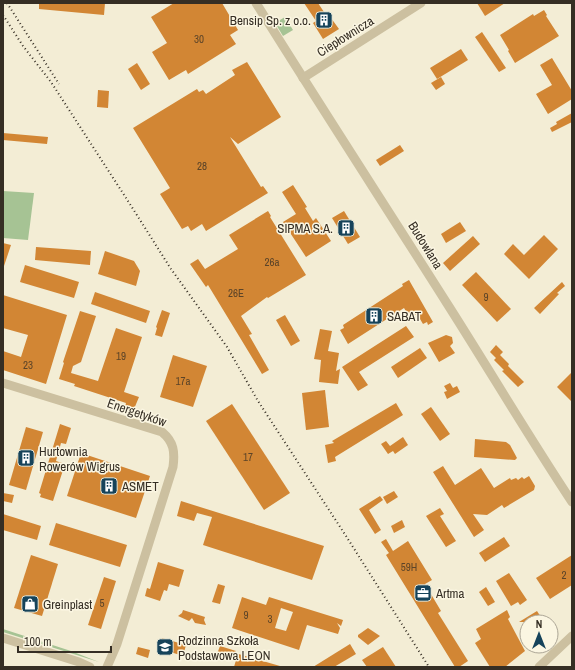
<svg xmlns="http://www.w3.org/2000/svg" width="575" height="670" viewBox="0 0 575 670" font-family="'Archivo Narrow',sans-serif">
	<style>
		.green { fill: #a6c394 }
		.building { fill: #d28634; fill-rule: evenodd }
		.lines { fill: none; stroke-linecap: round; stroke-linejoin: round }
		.minor { stroke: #ccc0a0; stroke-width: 9 }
		.rail { stroke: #352e24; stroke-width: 2; stroke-dasharray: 1 3; stroke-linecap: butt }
		.labels { text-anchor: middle; stroke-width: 3; stroke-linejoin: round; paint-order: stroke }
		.number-label { font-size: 11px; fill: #5c4428 }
		.poi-label { font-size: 13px; fill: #352e24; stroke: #fbf6e2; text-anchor: start }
		.street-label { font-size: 13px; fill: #352e24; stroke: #fbf6e2 }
	</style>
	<rect width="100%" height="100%" fill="#f3edd5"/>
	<!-- green -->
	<g class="green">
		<polygon points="285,17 293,30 283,36 275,23"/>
		<polygon points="3,191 34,193 28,240 3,238"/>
		<polygon points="3,629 71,651 99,662 3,632"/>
	</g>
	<!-- building -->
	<g class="building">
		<polygon points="39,3 105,3 104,15 39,9"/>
		<polygon points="174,3 222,3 238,30 230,35 236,44 188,74 186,70 169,80 152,52 167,43 151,17"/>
		<polygon points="304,3 318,3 326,15 327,14 330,19 331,18 339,29 323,39 313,23 316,21"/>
		<polygon points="477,3 505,3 485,16"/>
		<polygon points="544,10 547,15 546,16 559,36 515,63 508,51 509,50 500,35 533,14 534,16"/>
		<polygon points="482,32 506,68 499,72 475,37"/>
		<polygon points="461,49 468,60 437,79 430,68"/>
		<polygon points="552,58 572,91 572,99 548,114 536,94 552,85 540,65"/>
		<polygon points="247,62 281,117 238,144 230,137 261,187 263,186 268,193 206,231 202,224 191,231 188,226 182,229 160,194 170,188 133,128 197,89 199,92 203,90 206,94 235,75 232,70"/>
		<polygon points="137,63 150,84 141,90 128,69"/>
		<polygon points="441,77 445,84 436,90 431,83"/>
		<polygon points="98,90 109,91 108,108 97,107"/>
		<polygon points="572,113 572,122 552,132 550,128 557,124 556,122"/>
		<polygon points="3,133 48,137 47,144 3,140"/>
		<polygon points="400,145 404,151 380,166 376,160"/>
		<polygon points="293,185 307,207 305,208 313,221 316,218 331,241 306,257 283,222 296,214 282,192"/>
		<polygon points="268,211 271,216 270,217 306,275 268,298 267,297 241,316 252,334 249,335 269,370 262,374 208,285 206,287 190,264 198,259 205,269 238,249 229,235"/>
		<polygon points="344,211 360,237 348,244 332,218"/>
		<polygon points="460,222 466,231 446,243 441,234"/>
		<polygon points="544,235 558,249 529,279 504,254 513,244 524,255"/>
		<polygon points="473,236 480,244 450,271 443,263"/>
		<polygon points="3,243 11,245 4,266 3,266"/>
		<polygon points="36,247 91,251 90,265 35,260"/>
		<polygon points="105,251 134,261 140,271 136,286 98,274"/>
		<polygon points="25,265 79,282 74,298 20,282"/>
		<polygon points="476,272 511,309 497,322 462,285"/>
		<polygon points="409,280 433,322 428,325 427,322 423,324 417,314 410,318 404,308 348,344 340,330 344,328 343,325 403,286 402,284"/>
		<polygon points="562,282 565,286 557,293 559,294 540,314 534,308"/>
		<polygon points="95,292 150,311 146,323 91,304"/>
		<polygon points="3,295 67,315 46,384 3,370 3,351 21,357 28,335 3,328"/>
		<polygon points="162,310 170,313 162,337 155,335 157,328 156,327"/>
		<polygon points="80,311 96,316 81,362 73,366 71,373 98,381 116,328 142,337 124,392 139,397 134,409 125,406 126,403 74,386 75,384 59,379 64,363 63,362"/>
		<polygon points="285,315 300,341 291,346 276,320"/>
		<polygon points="406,326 414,337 359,372 368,385 358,391 342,367"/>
		<polygon points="320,329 332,331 328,351 339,353 336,371 340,369 338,384 319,382 321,360 314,359"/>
		<polygon points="446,335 452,337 453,343 450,346 455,353 439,362 428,343"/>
		<polygon points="496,345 503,352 500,355 509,364 508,366 524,382 518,387 502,371 504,370 494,360 496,358 490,352"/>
		<polygon points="420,348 427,358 398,378 391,367"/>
		<polygon points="173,355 207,366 193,407 160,397"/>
		<polygon points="572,372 572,402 557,387"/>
		<polygon points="450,383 453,388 457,386 460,392 447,399 444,392 447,391 444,386"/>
		<polygon points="325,390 329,427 306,430 302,393"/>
		<polygon points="396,403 403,415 335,457 336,461 328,463 325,445 334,443 332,441"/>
		<polygon points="232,404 290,493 264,510 206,421"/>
		<polygon points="431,407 450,434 440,441 421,414"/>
		<polygon points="60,424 71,428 66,444 61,443 56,461 65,464 53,501 40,497 41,494 39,493"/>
		<polygon points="26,427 43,432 26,490 9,485"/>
		<polygon points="403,437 408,445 395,454 393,451 388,454 381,444 386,441 390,446"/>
		<polygon points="475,439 506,442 510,445 517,458 515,460 474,457"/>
		<polygon points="81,453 150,476 136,518 67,496"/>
		<polygon points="443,466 455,485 481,468 494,488 510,478 511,480 516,478 518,480 522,477 524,479 529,476 535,486 534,490 504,508 502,505 487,515 473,514 484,530 474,537 433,472"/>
		<polygon points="394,491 398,497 387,504 383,497"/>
		<polygon points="3,493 14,495 12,503 3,501"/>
		<polygon points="380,496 383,500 369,510 381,530 375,534 359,509"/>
		<polygon points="181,501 324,546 312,580 203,545 212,517 197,513 194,521 177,516"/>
		<polygon points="440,508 444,514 440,516 456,541 446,547 426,516"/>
		<polygon points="3,514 41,526 37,540 3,530"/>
		<polygon points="402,520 405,527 394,533 391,526"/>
		<polygon points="56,523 127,545 120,567 49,545"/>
		<polygon points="504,537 510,546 485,562 479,553"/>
		<polygon points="386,539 393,551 408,541 432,580 425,584 441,611 438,613 468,661 459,667 455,667 386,555 389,553 381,542"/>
		<polygon points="31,555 58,564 42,616 14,608"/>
		<polygon points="572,555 572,585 550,599 536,578"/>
		<polygon points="158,562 184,570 179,587 169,584 167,591 164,590 160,601 145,596 147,588 150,589"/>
		<polygon points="509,573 527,600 520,605 518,602 511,606 496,581"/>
		<polygon points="104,577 116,581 101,629 88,625"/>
		<polygon points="218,584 225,586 220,604 212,602"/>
		<polygon points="486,587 495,602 488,606 479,592"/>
		<path d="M242 597 266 605 269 597 343 620 341 626 337 623 340 628 338 634 307 625 299 650 232 628ZM281 608 293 612 286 631 275 628Z"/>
		<polygon points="183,610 205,617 204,620 206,625 195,623 192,618 189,621 178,616 182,613"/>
		<polygon points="507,610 510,617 508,619 525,651 505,667 490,667 475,643 481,639 476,629"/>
		<polygon points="537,611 544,622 519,622"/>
		<polygon points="368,628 380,636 368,645 358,637 358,635"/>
		<polygon points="162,638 186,645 183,656 158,648"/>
		<polygon points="350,644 356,654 334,667 313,667"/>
		<polygon points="220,646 236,651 235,653 280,666 280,667 234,667 236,660 217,654"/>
		<polygon points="138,647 150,650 148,658 136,654"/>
		<polygon points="383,647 396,667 367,667 362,660"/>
	</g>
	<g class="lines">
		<!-- minor -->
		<g class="minor">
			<path d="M256 3C319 104 384 204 448 305 490 371 529 437 572 502"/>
			<polyline points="303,78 421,3"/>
			<path d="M3 383 162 432C174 442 175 452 173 467L117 644 107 667"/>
			<polyline points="3,638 79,662 90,667"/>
			<polyline points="539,667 572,636"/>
		</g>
		<!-- rail -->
		<g class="rail">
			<polyline points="7,3 59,84"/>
			<polyline points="3,15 23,46 51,82 128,201 171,269 227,347 258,401 346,536 429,667"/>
		</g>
	</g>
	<!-- icons -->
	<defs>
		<symbol id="building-square" viewBox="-11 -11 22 22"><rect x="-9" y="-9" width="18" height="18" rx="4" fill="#16435a" stroke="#fbf6e2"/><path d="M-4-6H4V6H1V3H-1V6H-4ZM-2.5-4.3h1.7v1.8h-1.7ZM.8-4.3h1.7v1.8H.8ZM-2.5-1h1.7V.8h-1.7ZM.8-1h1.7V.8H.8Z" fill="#fff"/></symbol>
		<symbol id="office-square" viewBox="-11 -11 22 22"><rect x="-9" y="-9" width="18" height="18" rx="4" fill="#16435a" stroke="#fbf6e2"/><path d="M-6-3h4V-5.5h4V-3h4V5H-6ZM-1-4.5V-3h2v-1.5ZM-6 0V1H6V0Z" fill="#fff"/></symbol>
		<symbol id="shop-square" viewBox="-11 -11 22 22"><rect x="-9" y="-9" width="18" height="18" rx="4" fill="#16435a" stroke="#fbf6e2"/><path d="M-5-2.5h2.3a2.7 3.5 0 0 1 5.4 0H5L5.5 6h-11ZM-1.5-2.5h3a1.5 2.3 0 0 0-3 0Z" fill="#fff"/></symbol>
		<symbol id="school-square" viewBox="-11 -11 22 22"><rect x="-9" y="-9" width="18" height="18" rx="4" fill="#16435a" stroke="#fbf6e2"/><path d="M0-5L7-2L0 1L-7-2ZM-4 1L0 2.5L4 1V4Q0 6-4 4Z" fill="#fff"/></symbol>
	</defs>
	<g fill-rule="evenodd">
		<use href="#building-square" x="314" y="10" width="20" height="20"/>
		<use href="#building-square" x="336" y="218" width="20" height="20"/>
		<use href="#building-square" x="364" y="306" width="20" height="20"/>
		<use href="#building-square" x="16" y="448" width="20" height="20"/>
		<use href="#building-square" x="99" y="476" width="20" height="20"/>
		<use href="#office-square" x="413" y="583" width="20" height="20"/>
		<use href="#shop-square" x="20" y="594" width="20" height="20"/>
		<use href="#school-square" x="155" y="637" width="20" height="20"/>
	</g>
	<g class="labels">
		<!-- number labels -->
		<g class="number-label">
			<text x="199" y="43">30</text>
			<text x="202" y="170">28</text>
			<text x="272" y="266">26a</text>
			<text x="236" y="297">26E</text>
			<text x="486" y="301">9</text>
			<text x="121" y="360">19</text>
			<text x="28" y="369">23</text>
			<text x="183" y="385">17a</text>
			<text x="248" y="461">17</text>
			<text x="409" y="571">59H</text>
			<text x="564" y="579">2</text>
			<text x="102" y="607">5</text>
			<text x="246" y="619">9</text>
			<text x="270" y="623">3</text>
		</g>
		<!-- poi labels -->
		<g class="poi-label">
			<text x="311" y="25" text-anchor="end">Bensip Sp. z o.o.</text>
			<text x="333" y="233" text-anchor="end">SIPMA S.A.</text>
			<text x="387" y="321">SABAT</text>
			<text x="39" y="456">Hurtownia<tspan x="39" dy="15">Rowerów Wigrus</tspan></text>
			<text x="122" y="491">ASMET</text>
			<text x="436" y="598">Artma</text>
			<text x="43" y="609">Greinplast</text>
			<text x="178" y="645">Rodzinna Szkoła<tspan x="178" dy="15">Podstawowa LEON</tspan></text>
		</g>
		<!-- street labels -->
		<g class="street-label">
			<text transform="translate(345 36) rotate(-32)" y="5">Ciepłownicza</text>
			<text transform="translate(426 245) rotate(58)" y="5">Budowlana</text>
			<text transform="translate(137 412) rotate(19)" y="5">Energetyków</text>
		</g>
	</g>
	<!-- border -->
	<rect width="575" height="670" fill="none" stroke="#352e24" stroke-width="8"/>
	<!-- north arrow -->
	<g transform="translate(539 634)"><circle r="19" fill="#fbf6e2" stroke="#aca696"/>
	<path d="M0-3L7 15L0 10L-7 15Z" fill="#16435a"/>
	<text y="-6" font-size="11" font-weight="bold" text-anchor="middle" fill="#352e24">N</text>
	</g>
	<!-- scale -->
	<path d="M18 646v6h93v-6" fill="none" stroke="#352e24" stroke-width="2"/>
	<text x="24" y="646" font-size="12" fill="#352e24" stroke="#fbf6e2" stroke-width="3" paint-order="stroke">100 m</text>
</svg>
